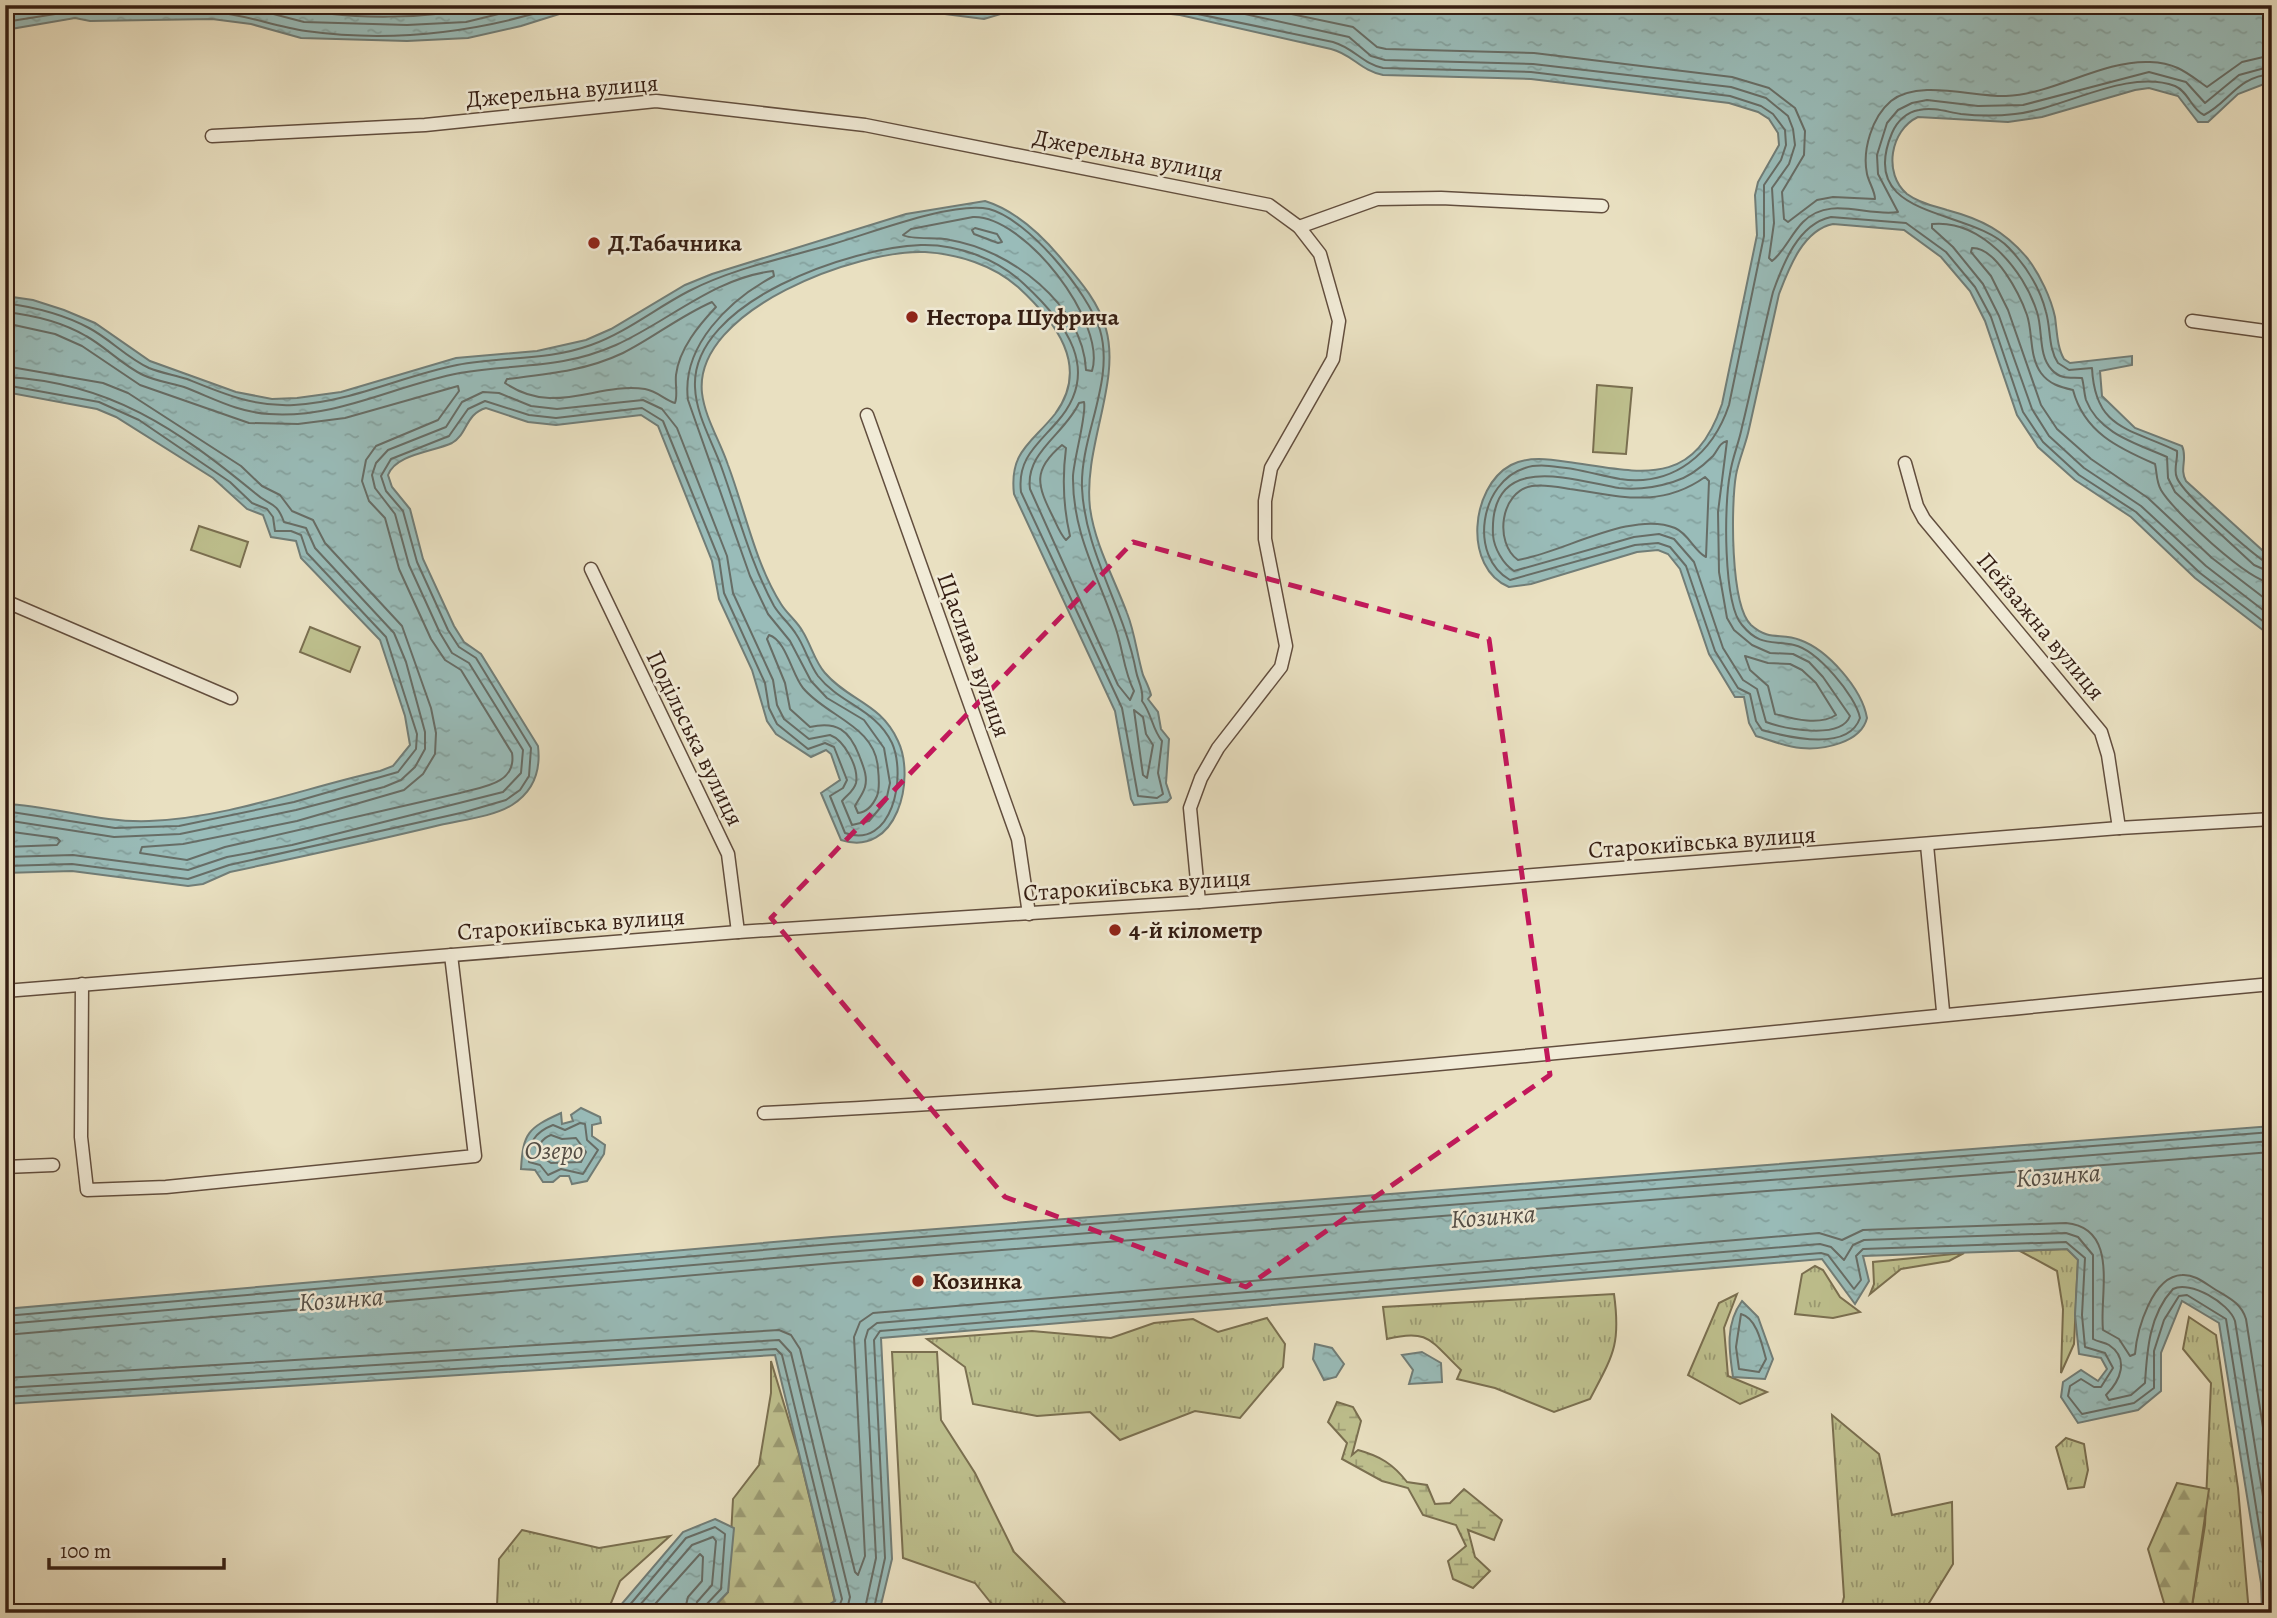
<svg xmlns="http://www.w3.org/2000/svg" width="2277" height="1618" viewBox="0 0 2277 1618" font-family="Alegreya,serif">
	<style>
		.grass { fill: url(#grass-tufts); stroke: #7a6f50; stroke-width: 2 }
		.forest { fill: url(#forest-firs); stroke: #7a6f50; stroke-width: 2 }
		.wetland { fill: url(#wetland-marsh); stroke: #7a6f50; stroke-width: 2 }
		.pitch { fill: #bec08e; stroke: #7a6f50; stroke-width: 2 }
		.water { fill: url(#water-ripples); stroke: #717d77; stroke-width: 2 }
		.lines { fill: none; stroke-linecap: round; stroke-linejoin: round }
		.shore { stroke: #676d66; stroke-width: 2 }
		.minor-casing { stroke: #624e3e; stroke-width: 15 }
		.minor { stroke: #f1ebd7; stroke-width: 12 }
		.marked { fill: none; stroke: #c2185b; stroke-width: 5; stroke-dasharray: 14 9; stroke-linejoin: round }
		.poi-dot { fill: #8f2418; stroke: #f1ebd7; stroke-width: 2.5 }
		.labels { text-anchor: middle; stroke-width: 5; stroke-linejoin: round; paint-order: stroke }
		.street-label { font-size: 24px; fill: #351e13; stroke: #f1ebd7 }
		.poi-label { font-size: 24px; font-weight: bold; fill: #351e13; stroke: #f1ebd7; text-anchor: start }
		.water-label { font-size: 26px; font-style: italic; fill: #534d45; stroke: #f1ebd7 }
	</style>
	<defs>
		<pattern id="grass-tufts" width="24" height="20" patternUnits="userSpaceOnUse" patternTransform="scale(1.75)"><rect width="24" height="20" fill="#bec08e"/><path d="M3 7l-1-3M5 7V3M7 7l1-3M15 17l-1-3M17 17v-4M19 17l1-3" fill="none" stroke="#9b9b73"/></pattern>
		<pattern id="forest-firs" width="22" height="20" patternUnits="userSpaceOnUse" patternTransform="scale(1.75)"><rect width="22" height="20" fill="#bec08e"/><path d="M5 1l3.5 6h-7zM16 11l3.5 6h-7z" fill="#9b9b73"/></pattern>
		<pattern id="wetland-marsh" width="20" height="14" patternUnits="userSpaceOnUse" patternTransform="scale(1.75)"><rect width="20" height="14" fill="#bec08e"/><path d="M1 5h8M5 5V1M11 12h8M15 12V8" fill="none" stroke="#9b9b73"/></pattern>
		<pattern id="water-ripples" width="26" height="14" patternUnits="userSpaceOnUse" patternTransform="scale(1.75)"><rect width="26" height="14" fill="#99bcb9"/><path d="M2 4q2-2 4 0t4 0M15 11q2-2 4 0t4 0" fill="none" stroke="#84a19e"/></pattern>
	</defs>
	<rect width="100%" height="100%" fill="#e9e0c1"/>
	<filter id="stains"><feTurbulence type="fractalNoise" baseFrequency=".00286" numOctaves="4"/><feColorMatrix values="0 0 0 0 .2 0 0 0 0 .09 0 0 0 0 .02 0 0 0 .5 -.17"/></filter>
	<radialGradient id="worn" r=".72"><stop offset=".6" stop-color="#630" stop-opacity="0"/><stop offset="1" stop-color="#630" stop-opacity=".3"/></radialGradient>
	<!-- grass -->
	<g class="grass">
		<polygon points="2067,1249 2078,1259 2074,1344 2061,1373 2063,1309 2057,1271 2020,1251"/>
		<polygon points="1964,1253 1949,1261 1901,1269 1870,1294 1874,1284 1873,1262"/>
		<polygon points="1815,1266 1823,1270 1840,1297 1860,1312 1833,1318 1795,1314 1802,1274"/>
		<path d="M1614 1294C1621 1345 1613 1355 1590 1399L1554 1412 1495 1388 1457 1379 1461 1370C1431 1342 1430 1328 1387 1339L1383 1307Z"/>
		<polygon points="1737,1294 1724,1328 1728,1376 1767,1392 1740,1404 1688,1375 1719,1303"/>
		<polygon points="2189,1317 2216,1335 2238,1488 2249,1613 2191,1613 2205,1525 2211,1383 2183,1349"/>
		<polygon points="1267,1318 1285,1344 1283,1367 1240,1418 1195,1411 1120,1440 1090,1412 1037,1416 973,1404 965,1367 927,1339 1032,1331 1111,1338 1154,1323 1193,1319 1218,1332"/>
		<polygon points="892,1352 937,1352 941,1420 975,1473 1014,1552 1075,1613 999,1613 975,1583 903,1558"/>
		<polygon points="1832,1415 1879,1454 1892,1515 1952,1502 1953,1564 1926,1608 1938,1613 1840,1613 1844,1597"/>
		<polygon points="2066,1438 2084,1444 2088,1470 2084,1487 2068,1489 2056,1447"/>
		<polygon points="522,1530 599,1548 670,1536 620,1581 607,1613 500,1613 497,1606 499,1559"/>
	</g>
	<!-- forest -->
	<g class="forest">
		<polygon points="771,1361 799,1454 835,1602 814,1613 708,1613 728,1592 733,1499 759,1465 771,1393"/>
		<polygon points="2177,1483 2209,1489 2191,1613 2167,1613 2148,1549"/>
	</g>
	<!-- wetland -->
	<path class="wetland" d="M1337 1402 1353 1407 1361 1421 1352 1455 1358 1450C1380 1456 1393 1464 1407 1482L1427 1485 1435 1504 1450 1503 1464 1489 1502 1520 1494 1540 1468 1530 1475 1557 1490 1571 1473 1588 1453 1579 1448 1561 1466 1546 1456 1525 1423 1515 1408 1488 1382 1481 1342 1459 1347 1443 1328 1422Z"/>
	<!-- pitch -->
	<g class="pitch">
		<polygon points="1597,385 1632,388 1626,454 1593,452"/>
		<polygon points="199,526 248,542 240,567 191,550"/>
		<polygon points="310,627 360,647 350,672 300,652"/>
	</g>
	<!-- water -->
	<g class="water">
		<polygon points="5,5 588,5 521,26 468,38 407,41 301,38 251,24 212,19 90,21 75,18 5,30"/>
		<polygon points="874,5 1008,5 1001,14 984,19"/>
		<path d="M1091 5H2272V81L2238 94 2208 122H2198L2178 96 2149 88 2135 90 2042 117 2008 122 1918 117C1890 130 1883 174 1907 194 1919 203 1934 206 1947 210 1981 219 2005 231 2028 259 2040 275 2051 298 2055 317 2057 331 2057 347 2064 359L2070 363 2132 356V365L2100 371 2102 396 2135 428 2182 446C2188 458 2179 469 2186 481L2272 559V637L2195 578 2131 517 2075 480 2038 447 2017 415 1985 321 1970 291 1941 257 1904 230 1833 224C1803 230 1789 268 1779 294 1769 339 1759 384 1749 429 1746 444 1739 459 1736 475 1731 504 1730 605 1751 625 1770 642 1781 632 1800 640 1828 650 1862 689 1867 718 1861 743 1823 750 1801 748 1786 747 1770 740 1756 736L1749 723 1744 697H1735L1709 654 1680 569 1668 554 1658 550 1637 552 1531 584 1509 587C1463 568 1470 487 1511 465 1528 456 1549 459 1568 462 1640 472 1693 490 1722 404L1757 235 1755 195 1758 182 1779 145 1778 133 1769 119 1758 112 1729 103 1531 79 1383 75C1361 71 1352 54 1331 49L1180 15Z"/>
		<path d="M985 201C1017 211 1043 236 1064 262 1081 282 1099 303 1106 329 1121 383 1083 447 1090 508 1095 545 1114 578 1127 613 1135 633 1137 655 1143 675 1146 682 1149 687 1151 695L1148 699 1158 712 1161 729 1169 739 1166 783 1171 798 1167 802 1134 805 1131 799 1115 711 1014 494C1009 451 1032 443 1055 414 1091 366 1055 321 1018 287 993 265 958 254 925 252 860 249 693 309 702 393 705 418 720 441 728 465 745 510 755 563 781 604 787 614 797 621 803 632 811 645 815 662 825 673 849 701 881 703 898 741 916 779 897 858 841 840L821 793 840 780 831 754 826 750 811 757 776 734 767 721 752 670 719 599 712 561 658 426 641 415 556 425 528 422 486 408C465 414 468 434 452 443 433 452 396 454 388 475L392 487 410 509 423 559 454 626 464 642 481 654 538 746C541 771 534 791 512 805 493 817 461 820 440 825 370 842 300 857 230 872L203 884 188 886 72 871 5 873V804C54 806 100 823 149 821 228 818 304 788 380 771L393 766 410 745 405 716 380 640 301 558 296 541 271 537 263 515 247 509 213 478 116 417 97 409 5 392V296L33 300 64 310 95 323 150 361 236 392 272 399 297 398 341 392 456 358 537 351 586 340 611 329 685 285 712 274 906 214Z"/>
		<path d="M581 1108 600 1117 601 1123 592 1125V1136L605 1145 604 1154 587 1181 572 1184 569 1176H560L553 1182H543L535 1170 521 1169C523 1133 528 1128 561 1113L562 1124 573 1121 571 1115Z"/>
		<polygon points="2272,1126 2272,1258 2269,1259 2272,1276 2272,1613 2262,1613 2261,1583 2219,1323 2182,1301 2161,1353 2161,1391 2138,1410 2078,1423 2061,1397 2063,1382 2081,1370 2098,1381 2107,1369 2101,1358 2079,1354 2075,1315 2078,1260 2067,1249 1863,1256 1869,1281 1855,1304 1822,1259 881,1338 892,1559 879,1613 814,1613 835,1601 775,1355 5,1404 5,1309 832,1237"/>
		<path d="M1742 1301 1758 1317 1773 1359 1765 1379 1733 1377C1729 1350 1725 1324 1742 1301Z"/>
		<polygon points="1315,1344 1332,1348 1344,1364 1336,1377 1324,1380 1313,1359"/>
		<polygon points="1422,1352 1441,1363 1442,1382 1409,1384 1413,1370 1402,1355"/>
		<polygon points="715,1519 734,1528 728,1592 708,1613 646,1613 643,1610 614,1613 683,1532"/>
	</g>
	<g class="lines">
		<!-- shore -->
		<g class="shore">
			<polyline points="227,5 254,9 304,22 407,25 466,22 535,5"/>
			<path d="M283 5C346 22 432 19 495 5"/>
			<path d="M1154 5 1333 42C1354 48 1363 64 1383 68L1531 72 1730 96 1761 106 1773 114 1785 130 1786 145 1781 160 1764 185V236L1729 405C1713 453 1674 487 1620 479 1604 476 1589 472 1573 469 1558 467 1539 463 1525 468 1480 482 1468 556 1510 580L1635 545 1658 543 1670 547 1686 566 1715 651 1738 688 1750 694 1756 721 1762 730C1787 737 1848 752 1860 718 1856 696 1817 650 1794 645 1772 640 1760 647 1742 625 1723 604 1724 503 1730 474 1732 458 1739 443 1742 427 1753 382 1762 337 1773 292 1783 264 1798 224 1831 217L1906 223 1946 252 1975 287 1991 317 2023 412 2043 442 2079 475 2136 512 2200 573 2272 628"/>
			<path d="M1204 5 1349 37 1371 56 1385 60 1533 64 1731 87 1766 98 1788 116 1793 129 1795 145 1789 164 1772 188 1774 223 1769 258 1772 261C1784 252 1791 234 1803 222 1830 195 1866 217 1898 212L1878 174 1877 155 1887 123 1898 110 1912 103 1927 100 1978 106 2023 105 2149 72 2186 82 2205 103 2239 75 2272 66"/>
			<path d="M1249 5 1353 27 1377 47 1386 49 1534 53 1732 77 1769 88 1795 108 1805 131 1804 155 1782 192 1784 219 1788 222 1817 200 1833 197 1875 199C1875 191 1869 183 1867 174 1862 150 1872 117 1891 101 1919 79 1972 97 2006 96 2055 94 2101 60 2150 62 2177 63 2187 73 2207 87L2242 62 2272 55"/>
			<path d="M5 22 74 11 91 14C131 14 172 10 213 12 245 14 275 27 306 31 393 43 480 32 563 5"/>
			<path d="M2272 74C2236 77 2230 102 2204 115 2191 109 2189 92 2175 86 2127 68 2064 109 2015 114 1998 116 1979 116 1961 114 1947 112 1934 107 1919 110 1907 112 1897 121 1892 133 1855 221 1971 207 2009 248 2026 266 2040 288 2046 312 2051 329 2048 348 2058 363L2069 370 2092 368C2095 430 2130 428 2177 451 2178 460 2173 470 2177 478 2184 495 2247 549 2265 562L2272 564"/>
			<path d="M973 217C1024 215 1107 322 1092 371L1086 370C1083 304 1010 250 950 240 938 237 911 240 903 235L911 229Z"/>
			<polygon points="975,228 997,234 1002,242 998,243 974,234 972,230"/>
			<path d="M712 302 716 307C699 325 679 349 676 375 675 385 678 395 675 403 665 400 657 391 645 389 596 382 555 417 505 383L507 379C548 374 585 371 623 353 653 338 680 316 712 302Z"/>
			<path d="M5 303C34 307 63 314 89 328 110 339 127 358 149 368 161 373 175 375 187 379 224 394 254 407 294 405 351 402 402 376 457 365 502 356 547 361 591 345 627 332 656 308 689 291 734 268 785 258 833 244 871 233 953 201 989 209 1028 219 1088 292 1100 330 1115 381 1080 436 1082 488 1085 553 1124 607 1136 671 1138 682 1144 689 1142 701 1152 714 1152 729 1162 741L1158 773 1163 794 1157 798 1138 796 1122 708 1021 492C1017 459 1037 445 1057 422 1103 370 1065 322 1024 284 998 259 957 244 921 245 853 247 691 301 695 387 696 415 712 441 721 466 738 513 750 562 774 606 780 616 790 624 796 634 805 647 809 664 818 676 840 704 876 709 892 743 907 777 892 850 845 833L830 796 843 788 847 780 834 747 825 743 808 749 777 724 769 708 765 683 724 593 719 559 663 421 642 408 556 418 529 415 485 401 468 409 449 436 391 459 381 476 386 491 403 511 417 562 448 630 459 647 476 658 531 748 529 776 520 790 506 800 465 812 229 865 188 879 72 864 5 866"/>
			<path d="M5 312C33 315 62 322 86 336 106 347 122 365 143 375 156 381 170 383 184 387 213 398 237 412 269 414 337 419 395 385 460 373 518 363 559 370 616 345 669 321 714 278 773 271L774 276C729 300 681 346 688 400L750 576 768 614 790 641 811 681 827 698 864 720 884 748 890 783 886 801 869 821 852 825 842 801C847 795 854 791 856 783 859 767 844 740 830 735L809 739 784 719 777 705 773 680 733 593 727 556 677 428 662 409 643 400 557 409 531 406 499 393 483 392 462 402 446 427 388 450 376 463 372 475 375 488 395 514 409 565 440 633 452 653 469 663 523 750 521 773 503 792 292 845 227 857 188 870 73 855 5 857"/>
			<path d="M5 323 55 334 82 346 140 385 249 423 298 424 345 418 458 386 459 391 438 420 376 446 366 460 362 481 369 501 385 518 399 569 431 639 445 660 461 670 512 753C517 784 482 787 460 793L225 847 187 860 140 853 142 847 183 844 297 821 404 790 423 774 435 754 436 733 431 708 402 626 325 543 313 520 292 511 280 495 262 486 241 466 128 393 103 383 5 366"/>
			<path d="M5 377C110 382 177 429 255 493 269 506 276 500 284 522L306 528 315 548 394 633 406 662 425 732V749L415 767 401 780 384 787 296 810 180 834 114 837 5 820"/>
			<polyline points="5,385 99,402 139,420 230,482 252,503 267,509 273,517 275,531 291,531 301,535 307,553 386,637 417,734 416,749 398,772 294,802 179,826 115,828 5,811"/>
			<path d="M1084 402C1087 414 1074 458 1073 476 1072 533 1099 577 1116 629 1123 650 1124 672 1134 691L1130 700 1118 685 1030 489C1025 452 1065 434 1079 403Z"/>
			<path d="M1727 441 1718 512 1719 572 1727 618 1734 630 1752 645 1770 653 1793 654 1809 662 1823 677 1850 716C1841 740 1785 729 1766 722L1757 689 1743 680 1723 648 1694 562 1674 539 1659 534 1634 537 1514 571C1503 564 1494 548 1493 535 1489 451 1569 479 1619 488 1636 490 1657 487 1673 482 1687 478 1702 467 1713 456 1718 450 1719 443 1727 441Z"/>
			<path d="M1062 445 1066 448C1062 479 1063 506 1070 536L1066 540C1060 534 1057 525 1053 517 1037 485 1032 470 1062 445Z"/>
			<path d="M1705 477 1709 481 1706 557C1694 551 1689 534 1675 528 1632 510 1562 553 1518 560 1494 543 1500 491 1532 486 1544 484 1558 487 1570 489 1619 496 1660 509 1705 477Z"/>
			<path d="M2272 573 2254 565 2175 492 2168 478 2167 457C2138 444 2099 434 2086 400 2084 393 2084 385 2082 378 2071 377 2061 380 2052 370 2038 356 2043 330 2037 312 2024 270 1981 219 1932 224V228L1953 247 1983 284 1999 316 2032 409 2049 436 2084 468 2141 506 2206 566 2272 617"/>
			<path d="M2272 583C2249 582 2173 511 2161 490 2156 481 2157 472 2155 464 2118 448 2084 432 2073 390 2060 387 2049 384 2041 373 2029 356 2033 333 2027 315 2020 295 1996 247 1972 248L1971 252 1991 276 2008 310 2041 405 2057 429 2091 459 2148 498 2212 558 2272 604"/>
			<path d="M769 635C786 640 792 675 803 688 827 717 876 726 878 769 879 778 880 788 877 796 873 805 867 812 858 813L855 806C858 800 863 794 865 787 868 776 863 766 859 755 849 730 837 721 810 727L790 709 785 683 767 639Z"/>
			<path d="M1745 656 1768 663 1790 664 1802 670 1816 683 1836 715C1819 726 1794 719 1775 714L1768 686 1750 670Z"/>
			<polygon points="1134,710 1143,717 1146,734 1153,745 1147,778 1143,775"/>
			<polyline points="5,831 57,838 60,841 57,845 5,847"/>
			<path d="M580 1123 585 1124 587 1140 598 1150 583 1174 561 1169 548 1175 540 1165 529 1162C528 1143 535 1132 553 1125L565 1130Z"/>
			<path d="M551 1135 562 1139 576 1138 586 1152 581 1162 551 1163 539 1155C536 1146 543 1138 551 1135Z"/>
			<path d="M1741 1314C1757 1318 1762 1345 1766 1359L1759 1372 1739 1369 1736 1347Z"/>
			<polyline points="5,1316 832,1244 2272,1132"/>
			<polyline points="5,1324 833,1253 2272,1141"/>
			<polyline points="5,1335 834,1263 2272,1152"/>
			<path d="M5 1378 779 1330 791 1335 800 1349 855 1572 858 1575 865 1556 854 1337 860 1322 873 1313 1819 1233 1842 1240 1863 1230 2066 1223C2120 1228 2099 1295 2103 1330L2119 1339 2130 1356 2135 1354C2137 1330 2152 1276 2182 1275 2195 1274 2206 1284 2216 1290 2229 1298 2241 1303 2246 1319L2272 1485"/>
			<polyline points="5,1388 779,1340 791,1353 850,1597 846,1613"/>
			<polyline points="5,1397 776,1349 782,1355 842,1599 839,1607 829,1613"/>
			<polyline points="623,1613 686,1538 715,1527 725,1534 721,1589 705,1606 704,1613"/>
			<polyline points="633,1613 692,1545 713,1537 716,1541 712,1585 697,1602 695,1613"/>
			<polyline points="647,1613 700,1554 703,1557 702,1581 688,1597 684,1613"/>
			<path d="M864 1613 876 1558 865 1340 868 1330 877 1323 1820 1244 1831 1247 1844 1260 1853 1245 1864 1240 2066 1233 2078 1237 2093 1255V1339C2098 1342 2104 1342 2109 1345 2130 1359 2120 1381 2106 1395L2109 1400 2131 1395 2145 1383C2147 1351 2149 1315 2173 1289 2190 1280 2229 1303 2235 1321L2272 1553"/>
			<polyline points="873,1613 885,1558 874,1340 880,1331 1821,1253 1828,1255 1854,1289 1861,1280 1856,1256 1863,1249 2066,1242 2085,1258 2082,1315 2085,1347 2105,1353 2113,1368 2101,1387 2094,1387 2081,1379 2070,1386 2068,1396 2082,1414 2134,1403 2154,1388 2154,1351 2164,1320 2179,1296 2187,1295 2226,1319 2268,1582 2269,1613"/>
		</g>
		<defs>
			<g id="minor">
				<polyline points="212,136 425,125 656,101 865,125 1269,205 1299,227 1320,254 1339,321 1333,359 1271,468 1265,501 1265,539 1286,646 1281,667 1218,748 1201,778 1190,808 1199,902"/>
				<polyline points="1299,227 1377,199 1441,198 1602,206"/>
				<polyline points="2192,321 2272,332"/>
				<polyline points="867,415 1018,839 1029,914"/>
				<polyline points="1905,463 1917,506 1924,519 2101,732 2108,755 2119,828"/>
				<polyline points="591,569 728,854 738,932"/>
				<polyline points="5,601 231,698"/>
				<polyline points="1927,845 1943,1011"/>
				<polyline points="82,984 81,1137 87,1190 166,1187 475,1156 451,955"/>
				<polyline points="5,991 738,932 1199,902 2119,828 2272,819"/>
				<path d="M764 1113C1268 1089 1769 1030 2272 984"/>
				<polyline points="5,1167 53,1165"/>
			</g>
		</defs>
		<!-- minor casing -->
		<use href="#minor" class="minor-casing"/>
		<!-- minor -->
		<use href="#minor" class="minor"/>
	</g>
	<!-- marked area -->
	<path class="marked" d="M1133 542 1489 639 1550 1075 1246 1287 1005 1197 771 918Z"/>
	<!-- markers -->
	<g class="poi-dot">
		<circle cx="594" cy="243" r="7"/>
		<circle cx="912" cy="317" r="7"/>
		<circle cx="1115" cy="930" r="7"/>
		<circle cx="918" cy="1281" r="7"/>
	</g>
	<g class="labels">
		<!-- street labels -->
		<g class="street-label">
			<text transform="translate(562 91) rotate(-5)" y="8">Джерельна вулиця</text>
			<text transform="translate(1128 155) rotate(11)" y="8">Джерельна вулиця</text>
			<text transform="translate(2041 626) rotate(50)" y="8">Пейзажна вулиця</text>
			<text transform="translate(974 655) rotate(70)" y="8">Щаслива вулиця</text>
			<text transform="translate(695 738) rotate(64)" y="8">Подільська вулиця</text>
			<text transform="translate(1702 842) rotate(-4)" y="8">Старокиївська вулиця</text>
			<text transform="translate(1137 885) rotate(-4)" y="8">Старокиївська вулиця</text>
			<text transform="translate(571 924) rotate(-4)" y="8">Старокиївська вулиця</text>
		</g>
		<!-- poi labels -->
		<g class="poi-label">
			<text x="608" y="251">Д.Табачника</text>
			<text x="926" y="325">Нестора Шуфрича</text>
			<text x="1129" y="938">4-й кілометр</text>
			<text x="932" y="1289">Козинка</text>
		</g>
		<!-- water labels -->
		<g class="water-label">
			<text x="554" y="1159">Озеро</text>
			<text transform="translate(2058 1175) rotate(-4)" y="9">Козинка</text>
			<text transform="translate(1493 1216) rotate(-4)" y="9">Козинка</text>
			<text transform="translate(341 1299) rotate(-4)" y="9">Козинка</text>
		</g>
	</g>
	<!-- margin -->
	<rect width="2277" height="1618" fill="none" stroke="#e9e0c1" stroke-width="28"/>
	<rect x="7" y="7" width="2263" height="1604" fill="none" stroke="#351e13" stroke-width="3.5"/>
	<rect x="14" y="14" width="2249" height="1590" fill="none" stroke="#351e13" stroke-width="2"/>
	<!-- scale -->
	<path d="M49 1558v10h175v-10" fill="none" stroke="#351e13" stroke-width="3.5"/>
	<text x="60" y="1558" font-size="21" fill="#351e13" stroke="#f1ebd7" stroke-width="5" paint-order="stroke">100 m</text>
	<rect width="100%" height="100%" filter="url(#stains)"/>
	<rect width="100%" height="100%" fill="url(#worn)"/>
</svg>
